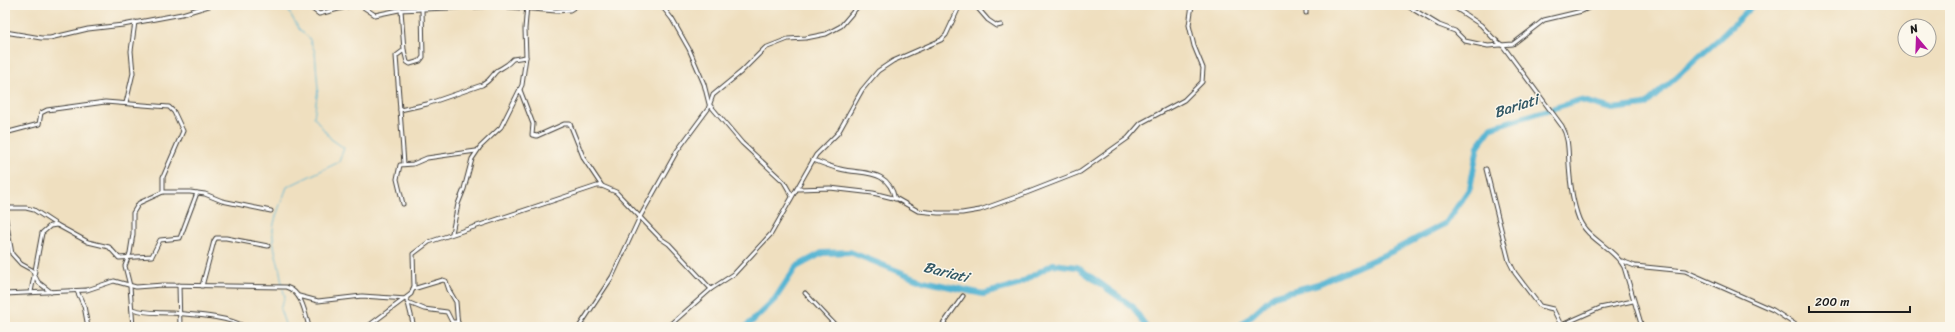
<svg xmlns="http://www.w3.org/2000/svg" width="1955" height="332" viewBox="0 0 1955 332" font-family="Sriracha,sans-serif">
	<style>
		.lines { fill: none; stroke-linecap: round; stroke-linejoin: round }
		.stream { stroke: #53b3d2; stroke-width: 1 }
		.river { stroke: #53b3d2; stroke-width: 6 }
		.street-casing { stroke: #3c3934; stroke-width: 5 }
		.street { stroke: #fff; stroke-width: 3 }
		.labels { text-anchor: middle; stroke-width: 3; stroke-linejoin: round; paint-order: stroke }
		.water-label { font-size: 15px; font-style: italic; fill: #325865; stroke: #fbf7ec }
	</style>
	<rect width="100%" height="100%" fill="#fbf7ec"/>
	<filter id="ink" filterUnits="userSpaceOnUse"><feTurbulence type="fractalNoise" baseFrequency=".025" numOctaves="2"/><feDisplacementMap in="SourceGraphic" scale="8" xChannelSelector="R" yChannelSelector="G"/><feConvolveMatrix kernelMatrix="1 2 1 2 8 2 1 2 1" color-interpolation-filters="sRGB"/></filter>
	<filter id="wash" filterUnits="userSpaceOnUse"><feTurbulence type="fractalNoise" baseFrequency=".012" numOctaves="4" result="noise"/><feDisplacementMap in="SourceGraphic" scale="16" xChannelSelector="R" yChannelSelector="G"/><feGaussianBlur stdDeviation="0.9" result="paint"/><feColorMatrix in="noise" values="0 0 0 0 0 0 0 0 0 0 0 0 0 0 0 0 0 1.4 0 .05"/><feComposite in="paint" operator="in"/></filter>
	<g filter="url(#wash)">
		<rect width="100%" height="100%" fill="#efdfbf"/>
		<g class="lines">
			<!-- stream -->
			<g class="stream">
				<path d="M282 285C281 268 271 244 273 229 275 215 282 201 287 187L339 162 344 148 331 139 314 117 318 89 315 52 309 38 299 29 289 12 292 5"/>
				<polyline points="283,289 285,297 280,309 286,327"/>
			</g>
			<!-- river -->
			<g class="river">
				<polyline points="746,327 775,299 796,267 822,253 850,252 923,281 983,294 1017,285 1053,264 1077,267 1133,307 1146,327"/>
				<polyline points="1239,327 1273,296 1318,284 1393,251 1446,223 1470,188 1478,146 1492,127 1580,100 1612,109 1645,105 1719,39 1753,5"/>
			</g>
		</g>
	</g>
	<g filter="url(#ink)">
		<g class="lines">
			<defs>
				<g id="street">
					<polyline points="307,5 319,14 354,5"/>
					<polyline points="360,5 375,15 399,10 498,6 556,11 570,10 578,5"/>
					<polyline points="661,5 672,19 689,49 704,84 709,104 742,143 784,182 792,196"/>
					<polyline points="975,5 988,20 997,26 1001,25"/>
					<polyline points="1406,5 1439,25 1455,31 1465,41 1488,46 1513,44 1544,20 1582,11 1595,5"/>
					<path d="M1451 5 1481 25 1493 38 1503 46 1562 126C1569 138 1568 151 1569 164 1570 183 1572 201 1579 219 1587 239 1614 248 1624 267L1642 327"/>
					<polyline points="401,10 404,50 407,62 410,64 420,61 423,57 422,9"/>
					<polyline points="1306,13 1306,5"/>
					<polyline points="5,32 41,38 50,38 88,29 123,25 182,14 212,5"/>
					<polyline points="404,50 396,56 404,164"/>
					<polyline points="520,90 533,124 532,135 537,136 564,124 570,124 584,159 602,186"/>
					<polyline points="126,103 133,73 131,51 135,22"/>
					<path d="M400 110 427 104 482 85C492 80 492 74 498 70 505 66 508 65 513 59L526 57"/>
					<polyline points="5,133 39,124 41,113 47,110 105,102 169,107 174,112 183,131 163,177 163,192 139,203 133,213 133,234 130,253 125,266 130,286 133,327"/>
					<path d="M813 160C822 163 831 167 840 169 864 175 888 168 895 199"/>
					<polyline points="1486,169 1509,261 1515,273 1540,306 1553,309 1561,325"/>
					<polyline points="798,189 830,188 873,193 897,199 918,211 938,213 962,213 980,210 1016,197 1080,172 1128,138 1141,123 1184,100 1202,82 1203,68 1194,46 1189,25 1192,5"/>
					<polyline points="163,192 190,192 205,194 222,201 271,211"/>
					<polyline points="403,204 397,179 400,165 413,164 427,158 476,151"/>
					<polyline points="5,208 26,208 34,210 57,225 88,242 109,247 119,258 152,256 160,240 180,238 197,193"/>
					<polyline points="5,214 12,254 21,264 32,270 38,282 51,292"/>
					<polyline points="452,233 458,204 464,189 472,159 480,147 501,127 522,85 526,57 525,29 527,5"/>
					<polyline points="1622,261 1635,266 1685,271 1773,310 1799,327"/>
					<polyline points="179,285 180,327"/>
					<polyline points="202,286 214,241 216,238 226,238 268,246"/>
					<polyline points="413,289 443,280 446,281 449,290 456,302 458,327"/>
					<polyline points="77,291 84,306 88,327"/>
					<polyline points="31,292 42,233 50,226 57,225"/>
					<polyline points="805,293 837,327"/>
					<path d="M5 294 87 290 114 281 136 287 163 285 286 287C302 292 305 312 309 327"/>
					<polyline points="299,296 318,301 362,296 407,299 414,327"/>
					<polyline points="407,302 424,309 447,312 452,322 458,322"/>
					<path d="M132 309C146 314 158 312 172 313 194 315 227 316 245 327"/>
					<polyline points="367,327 411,294 414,286 413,254 429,242 597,186 602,186 616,192 660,238 669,244 711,289"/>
					<polyline points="579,327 612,277 640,217 677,151 708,109 713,95 741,72 765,48 788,39 806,38 826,34 841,26 859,5"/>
					<polyline points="668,327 711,289 734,274 771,234 816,155 838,133 862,90 878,71 893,61 941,40 946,35 960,5"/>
					<polyline points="941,327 963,296"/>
					<polyline points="1557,327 1600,308 1633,301"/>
				</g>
			</defs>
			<!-- street casing -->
			<use href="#street" class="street-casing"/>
			<!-- street -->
			<use href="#street" class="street"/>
		</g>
	</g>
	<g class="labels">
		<!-- water labels -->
		<g class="water-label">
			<text transform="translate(1516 106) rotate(-18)" y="5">Bariati</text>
			<text transform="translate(946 272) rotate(14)" y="5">Bariati</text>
		</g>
	</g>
	<!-- margin -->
	<rect width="1955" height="332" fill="none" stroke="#fbf7ec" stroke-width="20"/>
	<!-- north arrow -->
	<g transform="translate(1917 38) rotate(341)"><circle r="19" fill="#fbf7ec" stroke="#a29f99"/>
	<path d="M0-3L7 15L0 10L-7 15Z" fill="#b5179e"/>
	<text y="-6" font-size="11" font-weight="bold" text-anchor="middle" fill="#1c1c1c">N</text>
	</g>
	<!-- scale -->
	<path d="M1809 306v6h101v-6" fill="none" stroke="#1c1c1c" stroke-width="2"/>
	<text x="1815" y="306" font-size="12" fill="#1c1c1c" stroke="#fbf7ec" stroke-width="3" paint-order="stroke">200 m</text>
</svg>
